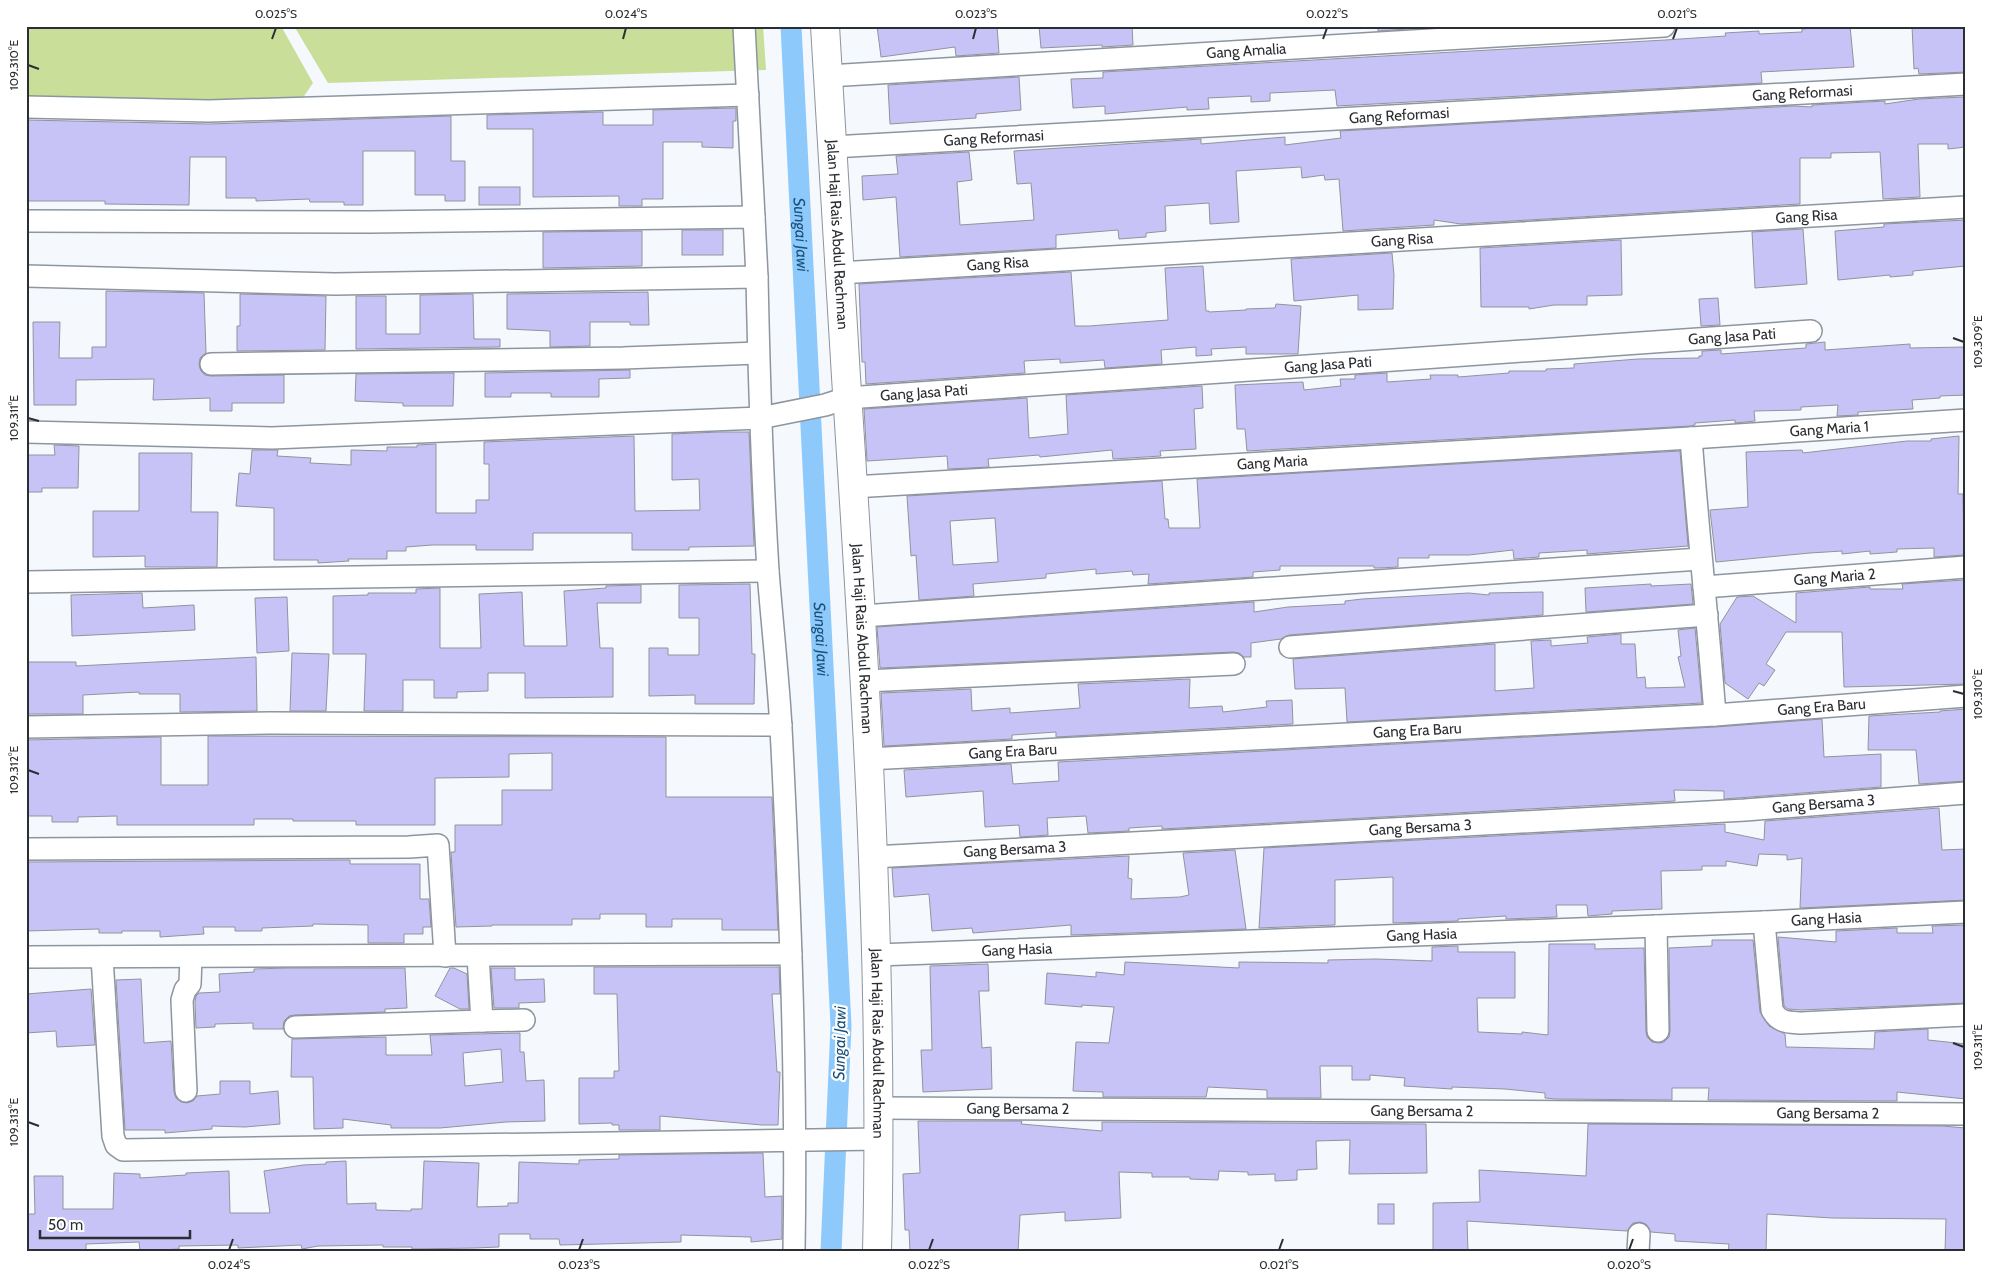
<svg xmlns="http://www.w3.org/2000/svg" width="1992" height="1278" viewBox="0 0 1992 1278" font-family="Cabin,sans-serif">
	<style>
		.green { fill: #c9de99 }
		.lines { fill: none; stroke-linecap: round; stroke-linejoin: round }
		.canal { stroke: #8dc9fb; stroke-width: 21 }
		.building { fill: #c8c3f6; stroke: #93929e; fill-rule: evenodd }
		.street-casing { stroke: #8d959e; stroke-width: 24 }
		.secondary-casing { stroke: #8d959e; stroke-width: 30 }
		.street { stroke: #fff; stroke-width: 21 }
		.secondary { stroke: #fff; stroke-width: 28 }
		.ticks { fill: none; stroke: #2b2e32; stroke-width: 2 }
		.labels { text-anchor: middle; stroke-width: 4.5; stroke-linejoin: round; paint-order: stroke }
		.street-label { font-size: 15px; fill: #2b2e32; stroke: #fff }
		.water-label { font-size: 16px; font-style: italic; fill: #185079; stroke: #fff }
		.neatline { fill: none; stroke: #2b2e32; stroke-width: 2 }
		.ticks-label { font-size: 12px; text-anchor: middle; fill: #2b2e32 }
	</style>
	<rect width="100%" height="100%" fill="#f5f9fd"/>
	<!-- green -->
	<g class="green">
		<polygon points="26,26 281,26 313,83 298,105 26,102"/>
		<polygon points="294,26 763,26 766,70 328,83"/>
	</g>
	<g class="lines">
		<!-- canal -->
		<path class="canal" id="s1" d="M791 26 841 1026 831 1252"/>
	</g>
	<!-- building -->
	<g class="building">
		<polygon points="877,26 997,26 999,53 956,56 955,47 881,57"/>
		<polygon points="1039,26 1132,26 1133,45 1102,47 1102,45 1041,48"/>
		<polygon points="1378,26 1450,26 1378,31"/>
		<polygon points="1834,26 1850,26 1854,67 1761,72 1762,83 1337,106 1335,90 1270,93 1270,101 1251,102 1251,96 1208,98 1209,109 1187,110 1187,107 1105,114 1105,106 1073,108 1071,79 1103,78 1103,72 1665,40 1726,36 1725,33 1759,31 1759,34 1802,32 1802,29"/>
		<polygon points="1912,26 1966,26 1966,72 1919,74 1918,68 1914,69"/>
		<polygon points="1019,77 1021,110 976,114 976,118 890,124 888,85"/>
		<polygon points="1964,97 1966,147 1948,149 1948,144 1918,144 1920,197 1883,199 1880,152 1831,153 1831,158 1800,158 1800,204 1461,224 1434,220 1434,225 1343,231 1339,179 1325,180 1324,175 1302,178 1301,167 1236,171 1239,222 1210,224 1209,203 1165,206 1166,231 1146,233 1146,237 1119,239 1118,230 1056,235 1056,248 900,257 896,197 863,200 862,176 898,174 896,156 969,152 972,180 957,182 960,225 1034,220 1031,183 1017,184 1014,151 1201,139 1201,144 1285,137 1285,145 1341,138 1340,131 1794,106 1812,107 1812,105 1885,101 1885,104 1919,99"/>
		<polygon points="736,108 736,121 733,121 733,148 702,147 702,142 663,142 663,199 642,199 642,206 619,206 619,196 533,197 533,129 487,129 487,115 603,112 603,125 653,125 653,110"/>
		<polygon points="451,116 451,161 465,161 465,201 445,201 445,195 415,195 415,151 363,151 363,205 344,205 344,202 310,202 309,199 256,201 256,198 226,198 226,157 190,157 189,205 105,204 105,201 26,201 26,120 209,124"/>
		<rect x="479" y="187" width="41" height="18"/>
		<polygon points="1966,220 1966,266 1913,271 1913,275 1890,277 1890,275 1838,280 1835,231 1884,227 1884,224"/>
		<polygon points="1803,229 1807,284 1755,288 1752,232"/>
		<rect x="682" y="230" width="41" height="25"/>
		<polygon points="642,231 642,266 543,268 543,232"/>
		<polygon points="1621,240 1622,295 1587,296 1587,305 1554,305 1529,309 1529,307 1481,307 1480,248"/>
		<polygon points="1392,253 1394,275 1393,309 1358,310 1358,295 1294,301 1291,259"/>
		<polygon points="1203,266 1206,311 1209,311 1209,312 1246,310 1246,309 1275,308 1276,304 1301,306 1298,354 1246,354 1246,347 1211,349 1212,355 1196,356 1196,347 1161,350 1162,364 1105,368 1104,360 1060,363 1060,359 1024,361 1025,373 866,384 865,362 862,362 859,284 1071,272 1075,326 1089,326 1168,320 1165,268"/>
		<polygon points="106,291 204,293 206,353 200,358 199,365 201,371 205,375 211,376 284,375 284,403 232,403 232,411 210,411 210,398 153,400 154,379 76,380 76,405 34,405 33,322 60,322 59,358 92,358 92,347 106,347"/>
		<polygon points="648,292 649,325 630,325 630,322 590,322 590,346 550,347 550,331 507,329 507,294"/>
		<polygon points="240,294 326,296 325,350 237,351 237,326 240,326"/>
		<polygon points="473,294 474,339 500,339 500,347 356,349 356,296 386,296 386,334 420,334 420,295"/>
		<polygon points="1718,298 1720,325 1701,326 1699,299"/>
		<polygon points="1825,342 1825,350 1910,344 1910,348 1966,347 1966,395 1940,396 1940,398 1912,400 1913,409 1858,412 1858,415 1837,416 1838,405 1801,407 1801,410 1754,411 1755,421 1735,423 1735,420 1695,423 1695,425 1690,426 1247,451 1245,429 1237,429 1235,385 1303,382 1304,390 1341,386 1340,379 1355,379 1355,375 1387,373 1387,382 1431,379 1430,375 1458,375 1458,377 1509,373 1509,371 1546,371 1546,369 1574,368 1574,364 1638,359 1699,358 1699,356 1702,356 1702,351 1721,350 1721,354 1806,348 1806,344"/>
		<polygon points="630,370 630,378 599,379 599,397 551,397 551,393 511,393 511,397 485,397 485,373"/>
		<polygon points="454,373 453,406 403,406 403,403 355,401 356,374"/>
		<polygon points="1202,386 1203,408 1194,409 1196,449 1160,451 1161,456 1113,459 1112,450 1040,457 1039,455 988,459 989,467 948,469 947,456 867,461 864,409 1027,398 1029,438 1068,434 1066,395"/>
		<polygon points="719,432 749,432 754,546 689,547 689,550 632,550 632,533 533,533 533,550 476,550 476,545 432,545 406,547 406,551 387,551 387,559 348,559 349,561 318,563 318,560 274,560 274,508 236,506 239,473 250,474 252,450 278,450 277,456 311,458 310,463 351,465 351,450 387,451 387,447 417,447 417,445 436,444 436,513 476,513 476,500 489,500 489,464 484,464 484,442 634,436 635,511 700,510 699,479 672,480 672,434"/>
		<polygon points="1959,436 1958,494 1963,494 1964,555 1934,557 1934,548 1897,549 1897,552 1870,554 1870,551 1842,554 1842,551 1810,553 1716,562 1710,510 1748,507 1746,452 1802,450 1803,453 1907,441 1931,441 1931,439"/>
		<polygon points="54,445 79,446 78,488 42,488 42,492 26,492 26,455 55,455"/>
		<path d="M1680 451 1688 546 1587 554V550L1539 553V557L1514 559 1513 550 1469 555H1429V558H1398V567L1379 568H1374V566H1280V570L1253 572V577L1148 584 1149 574 1133 575 1132 571 1096 574V569L1046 574V578L973 584 974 596 919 600 916 555 911 556 907 496 1162 481 1165 519H1168L1169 528H1200L1197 479ZM995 518 998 562 953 565 950 521Z"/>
		<polygon points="139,453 192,453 191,512 218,512 217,567 145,567 145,556 93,557 93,511 139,511"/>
		<polygon points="1964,580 1966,580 1966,684 1844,687 1842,632 1786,632 1766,664 1775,670 1764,686 1759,683 1748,699 1725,683 1720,624 1737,597 1753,596 1796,623 1796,593 1870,587 1870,589 1903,589 1902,584"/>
		<polygon points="750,584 752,654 755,654 754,704 695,704 695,695 649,696 649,648 668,648 668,655 699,655 699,618 679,618 679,585"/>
		<polygon points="1651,584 1651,586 1691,584 1693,604 1586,612 1585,588"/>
		<polygon points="641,585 641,603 597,603 600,648 613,648 613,697 525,698 525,673 488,673 488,691 457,692 457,698 434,698 434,680 403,680 403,711 364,711 366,654 333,654 333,596 368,595 368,593 416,593 416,589 440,588 440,648 481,648 479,594 522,592 524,646 567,646 564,591 606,588 606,586"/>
		<polygon points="1543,592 1543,615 1289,635 1281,639 1251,643 1251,657 1244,657 1239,653 1233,652 880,668 877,627 1254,602 1254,612 1288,607 1345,604 1345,601 1362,599 1469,593 1489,595 1489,593"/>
		<polygon points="142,593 143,608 194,605 195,630 72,636 71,595"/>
		<polygon points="287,597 289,651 257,653 255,598"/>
		<polygon points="1695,628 1702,703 1347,722 1345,688 1295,689 1293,659 1495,644 1495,691 1534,688 1531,641 1551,640 1551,646 1588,643 1587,637 1621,634 1621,644 1635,644 1637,678 1645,677 1646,688 1685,687 1678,657 1681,656 1678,630"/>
		<polygon points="292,653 329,654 326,711 290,711"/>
		<polygon points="256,657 257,711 180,712 180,694 139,694 139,692 83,695 83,714 26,714 26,662 76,662 76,666"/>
		<polygon points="1190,679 1189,708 1222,706 1223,712 1267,707 1266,701 1292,700 1293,724 1056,737 1056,732 1012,735 1012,739 884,746 881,693 971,689 972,711 1010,708 1010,713 1080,708 1078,684"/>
		<polygon points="1966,709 1966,781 1919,784 1916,750 1868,750 1869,716 1940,712 1940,711"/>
		<polygon points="1822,719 1824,757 1881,754 1881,787 1724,799 1724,791 1674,790 1675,801 1162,829 1162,826 1129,828 1129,831 1088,833 1086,816 1047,818 1048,835 1020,837 1019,825 985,827 983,791 906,797 904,770 1011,764 1013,784 1059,781 1058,762 1716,727"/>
		<polygon points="208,736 666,737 666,797 772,797 778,930 722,930 722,919 672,919 672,927 646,927 646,914 600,914 600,919 572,919 572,925 492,925 492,926 456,927 451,852 455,852 455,825 502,825 502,790 552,790 552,753 509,754 509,777 435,778 435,825 356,825 356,821 293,821 293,819 254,819 254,825 117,825 117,816 78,817 78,822 52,822 52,816 26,816 26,740 161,737 161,785 208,785"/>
		<polygon points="1939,808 1942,850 1966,849 1966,900 1800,908 1802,858 1787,860 1787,855 1759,854 1757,866 1726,861 1726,866 1702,866 1702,870 1661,871 1662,909 1612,911 1612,914 1588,916 1587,905 1556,905 1557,917 1506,919 1506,916 1458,919 1458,921 1393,923 1393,877 1335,880 1335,925 1259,928 1264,848 1725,824 1725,832 1764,840 1765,821"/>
		<polygon points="1235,850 1246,929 1071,935 1071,925 973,933 972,928 932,931 929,894 894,897 892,868 1129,856 1128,878 1132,879 1131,899 1180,897 1189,895 1183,853"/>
		<polygon points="350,860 350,864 420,864 420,899 429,899 431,927 423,927 423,934 404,934 404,943 368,943 368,925 313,924 313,926 262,928 262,931 235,931 235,927 203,927 204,934 160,937 160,931 122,931 122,933 99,933 99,929 26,931 26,862"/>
		<polygon points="1966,925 1966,1003 1801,1010 1788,1009 1784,1006 1778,937 1836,942 1836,931 1897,928 1897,933 1933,933 1932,926"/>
		<polygon points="1712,940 1753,940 1760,1012 1769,1026 1785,1034 1786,1047 1874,1049 1875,1032 1928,1029 1928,1040 1966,1044 1966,1099 1897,1092 1897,1101 1708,1100 1709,1088 1672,1088 1672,1100 1555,1099 1545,1098 1545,1093 1505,1089 1452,1087 1452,1089 1404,1086 1405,1078 1370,1075 1370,1080 1352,1080 1352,1066 1320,1066 1321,1098 1267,1098 1267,1090 1208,1087 1206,1097 1103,1097 1103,1092 1073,1091 1076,1042 1109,1043 1114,1007 1082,1005 1082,1007 1045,1004 1047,973 1096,977 1096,972 1124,975 1125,962 1239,968 1239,962 1328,963 1328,960 1376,959 1432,961 1432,947 1458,946 1458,952 1515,952 1515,998 1477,998 1478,1032 1522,1034 1522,1032 1548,1035 1549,944 1595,944 1595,949 1644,948 1646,1032 1647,1037 1652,1042 1659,1043 1664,1042 1669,1037 1670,1031 1669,948 1712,946"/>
		<polygon points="988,964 989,991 979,991 982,1048 991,1047 992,1089 923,1092 921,1050 932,1050 930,966"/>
		<polygon points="594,967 779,967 780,994 772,994 777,1072 780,1072 778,1125 762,1125 660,1116 660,1130 619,1130 619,1125 612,1125 612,1123 579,1124 579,1078 614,1078 614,1071 619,1071 617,994 594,994"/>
		<polygon points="287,968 405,968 407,1008 385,1009 385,1012 294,1015 289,1016 284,1021 283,1029 253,1029 253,1023 215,1024 215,1027 196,1028 195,1002 196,996 199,993 220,992 219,974 254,972 254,969"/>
		<polygon points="450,968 454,968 467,974 469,1009 460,1009 435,996"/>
		<polygon points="491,968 515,968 515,980 544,979 545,1002 519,1003 519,1008 494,1008"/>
		<polygon points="141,979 144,1043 171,1041 174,1092 176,1098 181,1102 187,1103 193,1101 197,1096 220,1094 220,1081 250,1081 250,1094 278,1091 280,1124 245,1127 212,1126 212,1129 165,1133 165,1130 125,1130 116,980"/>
		<polygon points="91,989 95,1045 57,1047 56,1031 26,1033 26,994"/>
		<path d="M520 1033V1052H524L526 1081 544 1080 545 1121 506 1122 440 1128H391V1125L343 1119V1128L314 1129 313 1077H291L292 1039 386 1037V1055H432L430 1035ZM501 1049 503 1082 465 1086 463 1053Z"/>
		<polygon points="918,1121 1022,1121 1021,1124 1102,1131 1102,1122 1426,1124 1427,1173 1349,1174 1350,1140 1316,1141 1317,1169 1297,1170 1297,1180 1275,1181 1275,1174 1248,1175 1248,1172 1219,1171 1218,1180 1190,1179 1190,1177 1152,1177 1152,1173 1119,1172 1121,1218 1065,1221 1065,1212 1020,1215 1018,1252 910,1252 909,1230 905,1230 903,1174 920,1173"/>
		<polygon points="1588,1124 1942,1126 1966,1128 1966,1252 1945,1252 1946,1219 1832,1218 1767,1214 1766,1252 1728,1252 1729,1244 1675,1241 1675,1234 1651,1232 1646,1224 1640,1222 1633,1223 1627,1231 1467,1221 1468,1252 1433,1252 1433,1203 1480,1202 1479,1170 1586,1176"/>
		<polygon points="763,1153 765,1197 782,1196 782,1239 751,1242 751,1237 681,1235 681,1242 560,1245 559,1239 530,1239 530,1234 499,1234 499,1247 475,1248 412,1249 412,1247 383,1247 383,1245 318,1246 302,1249 301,1245 238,1248 238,1245 179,1246 179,1249 140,1251 139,1242 86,1244 86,1252 69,1252 69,1250 26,1251 26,1214 35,1214 34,1176 63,1176 63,1209 113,1209 114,1173 140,1174 140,1178 186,1175 186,1173 229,1171 230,1213 270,1213 264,1171 303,1165 326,1164 326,1162 346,1161 347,1204 376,1203 376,1210 411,1211 411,1209 422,1209 424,1161 479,1163 477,1207 508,1206 508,1203 518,1203 519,1162 579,1164 579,1160 619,1159 619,1155"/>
		<rect x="1378" y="1204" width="16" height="20"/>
	</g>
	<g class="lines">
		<defs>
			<g id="street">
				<polyline points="744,26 754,217"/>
				<path id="s2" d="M828 76 1664 26"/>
				<polyline points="26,107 209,111 748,95"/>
				<path id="s3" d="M832 147 1966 84"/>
				<polyline points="26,221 370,222 754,217 757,277 335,284 26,276"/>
				<path id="s4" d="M839 273 1966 207"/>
				<path d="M757 277C759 375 762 473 768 571 772 623 778 675 781 728 790 902 797 1077 794 1252"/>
				<polyline points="211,364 623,358 758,353"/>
				<path id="s5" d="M26 432 272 438 760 418 825 405 847 398 1811 331"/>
				<path d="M1691 438C1698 530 1708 622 1715 715"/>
				<path id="s6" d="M853 487 1691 438 1966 420"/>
				<polyline points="26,582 768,571"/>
				<path id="s7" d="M1704 587 1966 567"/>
				<polyline points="862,616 1700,559"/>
				<polyline points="1290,647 1707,615"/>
				<polyline points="865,681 1234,664"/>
				<polyline points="26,727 269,723 781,725"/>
				<path id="s8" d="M868 759 1715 715 1966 696"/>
				<polyline points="26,849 409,847 438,845 445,956"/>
				<path id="s9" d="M873 857 1745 810 1966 793"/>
				<path d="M1764 922 1772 1010C1779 1023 1788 1022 1801 1023L1966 1015"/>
				<polyline points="1656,926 1658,1031"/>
				<path id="s10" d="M877 955 1764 922 1966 912"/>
				<polyline points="26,957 791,954"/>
				<polyline points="102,957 113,1136 116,1145 123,1150 879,1139"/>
				<polyline points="482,1021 524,1020"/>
				<polyline points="295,1027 482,1021 478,956"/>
				<polyline points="186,1091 182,1000 185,990 190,984 191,957"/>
				<path id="s11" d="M880 1108 1966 1114"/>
				<polyline points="1638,1252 1639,1234"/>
			</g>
			<g id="secondary">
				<path id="s12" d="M825 26C833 143 838 260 846 377 865 668 884 960 877 1252"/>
			</g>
		</defs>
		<!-- street casing -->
		<use href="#street" class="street-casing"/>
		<!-- secondary casing -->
		<use href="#secondary" class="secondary-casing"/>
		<!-- street -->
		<use href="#street" class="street"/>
		<!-- secondary -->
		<use href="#secondary" class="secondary"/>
	</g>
	<!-- ticks -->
	<path class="ticks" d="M272 39 276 28M623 39 626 28M973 39 976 28M1323 39 1327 28M1673 39 1677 28M28 65 39 69M1953 338 1964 342M28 418 39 421M1953 691 1964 694M28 770 39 774M1953 1043 1964 1047M28 1122 39 1126M229 1250 233 1239M579 1250 583 1239M929 1250 933 1239M1279 1250 1283 1239M1629 1250 1633 1239"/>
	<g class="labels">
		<!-- street labels -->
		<g class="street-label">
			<text dy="5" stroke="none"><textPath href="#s2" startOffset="419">Gang Amalia</textPath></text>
			<text dy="5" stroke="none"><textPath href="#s3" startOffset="972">Gang Reformasi</textPath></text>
			<text dy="5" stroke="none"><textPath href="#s3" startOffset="568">Gang Reformasi</textPath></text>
			<text dy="5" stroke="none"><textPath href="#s3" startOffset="162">Gang Reformasi</textPath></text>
			<text dy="5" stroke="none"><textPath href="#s4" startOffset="969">Gang Risa</textPath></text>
			<text dy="5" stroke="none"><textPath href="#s12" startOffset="209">Jalan Haji Rais Abdul Rachman</textPath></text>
			<text dy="5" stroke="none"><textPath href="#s4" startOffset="564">Gang Risa</textPath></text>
			<text dy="5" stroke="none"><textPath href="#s4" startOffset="159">Gang Risa</textPath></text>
			<text dy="5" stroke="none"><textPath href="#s5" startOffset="1711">Gang Jasa Pati</textPath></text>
			<text dy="5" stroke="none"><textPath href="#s5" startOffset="1306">Gang Jasa Pati</textPath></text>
			<text dy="5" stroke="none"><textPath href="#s5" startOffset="901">Gang Jasa Pati</textPath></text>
			<text dy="5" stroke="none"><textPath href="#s6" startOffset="978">Gang Maria 1</textPath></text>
			<text dy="5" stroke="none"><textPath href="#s6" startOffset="420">Gang Maria</textPath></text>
			<text dy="5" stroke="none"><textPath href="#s7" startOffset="131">Gang Maria 2</textPath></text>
			<text dy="5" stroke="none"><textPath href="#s12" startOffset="614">Jalan Haji Rais Abdul Rachman</textPath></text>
			<text dy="5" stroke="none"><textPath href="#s8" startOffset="955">Gang Era Baru</textPath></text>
			<text dy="5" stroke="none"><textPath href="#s8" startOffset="550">Gang Era Baru</textPath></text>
			<text dy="5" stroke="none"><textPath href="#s8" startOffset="145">Gang Era Baru</textPath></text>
			<text dy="5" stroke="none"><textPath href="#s9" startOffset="952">Gang Bersama 3</textPath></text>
			<text dy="5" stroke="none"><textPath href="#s9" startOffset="548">Gang Bersama 3</textPath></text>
			<text dy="5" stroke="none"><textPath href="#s9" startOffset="142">Gang Bersama 3</textPath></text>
			<text dy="5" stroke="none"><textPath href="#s10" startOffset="950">Gang Hasia</textPath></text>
			<text dy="5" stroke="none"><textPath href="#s10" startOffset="545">Gang Hasia</textPath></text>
			<text dy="5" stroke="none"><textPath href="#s10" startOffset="140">Gang Hasia</textPath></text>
			<text dy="5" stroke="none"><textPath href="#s12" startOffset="1019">Jalan Haji Rais Abdul Rachman</textPath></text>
			<text dy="5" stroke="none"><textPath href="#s11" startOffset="138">Gang Bersama 2</textPath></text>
			<text dy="5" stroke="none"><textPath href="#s11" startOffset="542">Gang Bersama 2</textPath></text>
			<text dy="5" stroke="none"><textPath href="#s11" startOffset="948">Gang Bersama 2</textPath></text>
		</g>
		<!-- water labels -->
		<g class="water-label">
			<text dy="6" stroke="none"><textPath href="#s1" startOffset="209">Sungai Jawi</textPath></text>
			<text dy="6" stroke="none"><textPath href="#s1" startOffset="614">Sungai Jawi</textPath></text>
			<text transform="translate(839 1043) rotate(-89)" y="6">Sungai Jawi</text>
		</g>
	</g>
	<!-- border -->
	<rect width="1992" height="1278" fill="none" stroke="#ffffff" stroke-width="55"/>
	<!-- scale -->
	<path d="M40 1230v8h150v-8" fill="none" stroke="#2b2e32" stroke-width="2.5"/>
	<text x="48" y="1230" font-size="15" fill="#2b2e32" stroke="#ffffff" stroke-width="4" paint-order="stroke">50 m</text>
	<rect x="28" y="28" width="1936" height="1222" class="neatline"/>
	<g class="ticks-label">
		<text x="276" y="18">0.025°S</text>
		<text x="626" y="18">0.024°S</text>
		<text x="976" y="18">0.023°S</text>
		<text x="1327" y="18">0.022°S</text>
		<text x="1677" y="18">0.021°S</text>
		<text transform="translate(14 65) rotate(-90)" y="4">109.310°E</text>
		<text transform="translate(1978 342) rotate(-90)" y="4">109.309°E</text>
		<text transform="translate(14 418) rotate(-90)" y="4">109.311°E</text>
		<text transform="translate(1978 694) rotate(-90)" y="4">109.310°E</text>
		<text transform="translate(14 770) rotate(-90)" y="4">109.312°E</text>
		<text transform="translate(1978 1047) rotate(-90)" y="4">109.311°E</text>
		<text transform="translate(14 1122) rotate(-90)" y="4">109.313°E</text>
		<text x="229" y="1269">0.024°S</text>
		<text x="579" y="1269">0.023°S</text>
		<text x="929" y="1269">0.022°S</text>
		<text x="1279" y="1269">0.021°S</text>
		<text x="1629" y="1269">0.020°S</text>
	</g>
</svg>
